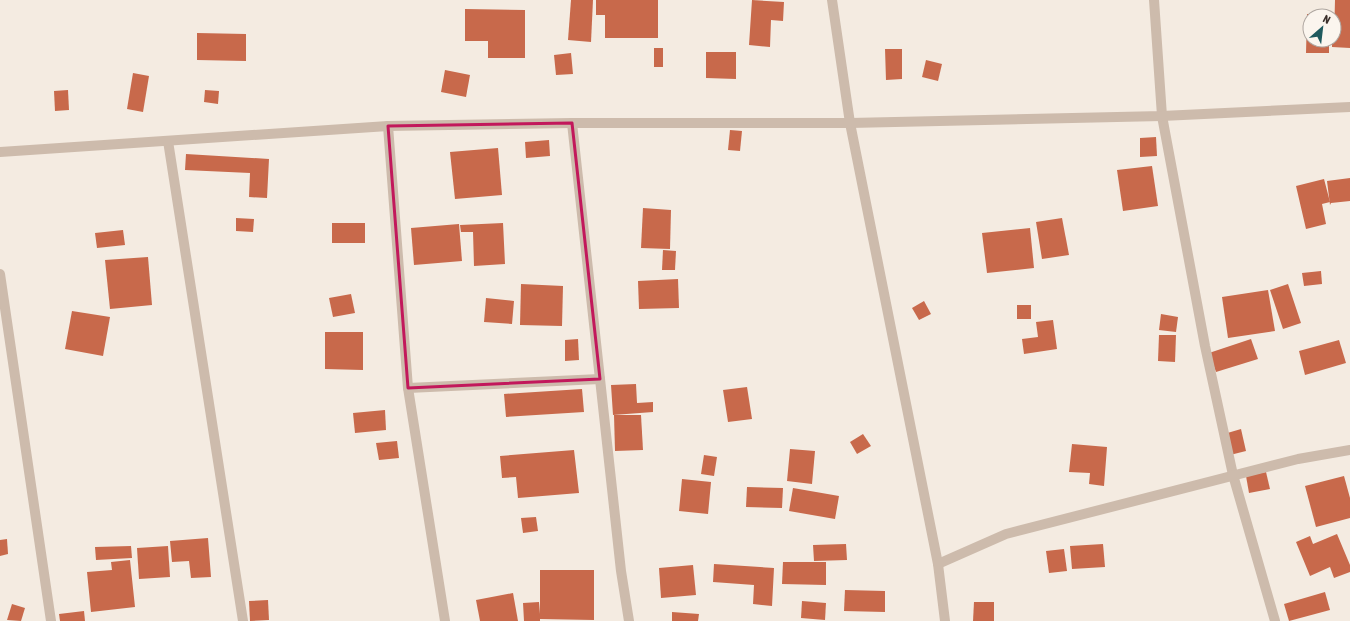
<svg xmlns="http://www.w3.org/2000/svg" width="1350" height="621" viewBox="0 0 1350 621" font-family="'Asap Condensed',sans-serif">
	<style>
		.building { fill: #c8694b }
		.lines { fill: none; stroke-linecap: round; stroke-linejoin: round }
		.minor { stroke: #cdbbac; stroke-width: 10 }
		.tertiary { stroke: #cdbbac; stroke-width: 10 }
		.marked { fill: none; stroke: #c2185b; stroke-width: 3; stroke-linejoin: round }
	</style>
	<rect width="100%" height="100%" fill="#f4ebe1"/>
	<!-- building -->
	<g class="building">
		<polygon points="571,0 593,0 591,42 568,40"/>
		<polygon points="596,0 658,0 658,38 605,38 605,15 596,15"/>
		<polygon points="752,0 784,2 783,21 771,20 770,47 749,45"/>
		<polygon points="1335,0 1350,0 1350,48 1332,47 1332,40 1334,40"/>
		<polygon points="465,9 525,10 525,58 488,58 488,41 465,41"/>
		<polygon points="1307,14 1330,14 1329,16 1310,16 1310,40 1329,40 1329,53 1306,53"/>
		<polygon points="197,33 246,34 246,61 197,60"/>
		<rect x="654" y="48" width="9" height="19"/>
		<polygon points="885,49 902,49 902,79 886,80"/>
		<polygon points="706,52 736,52 736,79 706,78"/>
		<polygon points="571,53 573,74 556,75 554,55"/>
		<polygon points="926,60 942,64 938,81 922,77"/>
		<polygon points="445,70 470,75 466,97 441,92"/>
		<polygon points="133,73 149,76 143,112 127,109"/>
		<polygon points="68,90 69,110 55,111 54,91"/>
		<polygon points="205,90 219,91 218,104 204,102"/>
		<polygon points="730,130 742,131 740,151 728,150"/>
		<polygon points="1156,137 1157,156 1140,157 1140,138"/>
		<polygon points="549,140 550,156 526,158 525,142"/>
		<polygon points="498,148 502,195 455,199 450,152"/>
		<polygon points="186,154 269,159 267,198 249,197 250,173 185,170"/>
		<polygon points="1152,166 1158,206 1123,211 1117,170"/>
		<polygon points="1350,178 1350,201 1331,203 1330,205 1327,181"/>
		<polygon points="1324,179 1330,202 1322,204 1326,224 1306,229 1296,186"/>
		<polygon points="643,208 671,210 670,249 641,248"/>
		<polygon points="236,218 254,219 253,232 236,231"/>
		<polygon points="1062,218 1069,255 1042,259 1036,222"/>
		<rect x="332" y="223" width="33" height="20"/>
		<polygon points="503,223 505,264 474,266 473,232 461,232 460,225"/>
		<polygon points="459,224 462,261 414,265 411,228"/>
		<polygon points="1030,228 1034,268 987,273 982,233"/>
		<polygon points="123,230 125,245 97,248 95,233"/>
		<polygon points="663,250 676,251 675,270 662,270"/>
		<polygon points="148,257 152,305 110,309 105,260"/>
		<polygon points="1321,271 1322,284 1304,286 1302,273"/>
		<polygon points="678,279 679,308 639,309 638,281"/>
		<polygon points="521,284 563,286 562,326 520,325"/>
		<polygon points="1288,284 1301,323 1283,329 1270,290"/>
		<polygon points="1268,290 1275,331 1228,338 1222,297"/>
		<polygon points="351,294 355,313 333,317 329,298"/>
		<polygon points="486,298 514,301 512,324 484,322"/>
		<polygon points="924,301 931,314 919,320 912,308"/>
		<rect x="1017" y="305" width="14" height="14"/>
		<polygon points="72,311 110,317 103,356 65,349"/>
		<polygon points="1161,314 1178,317 1176,332 1159,330"/>
		<polygon points="1053,320 1057,349 1024,354 1022,339 1038,337 1036,322"/>
		<polygon points="325,332 363,332 363,370 325,369"/>
		<polygon points="1159,335 1176,335 1175,362 1158,361"/>
		<polygon points="578,339 579,360 565,361 565,340"/>
		<polygon points="1251,339 1258,359 1216,372 1209,353"/>
		<polygon points="1339,340 1346,363 1305,375 1299,351"/>
		<polygon points="636,384 637,403 653,402 653,412 613,415 611,385"/>
		<polygon points="747,387 752,419 728,422 723,390"/>
		<polygon points="582,389 584,412 506,417 504,394"/>
		<polygon points="385,410 386,430 355,433 353,413"/>
		<polygon points="614,415 641,415 643,450 615,451"/>
		<polygon points="1241,429 1246,451 1230,455 1224,434"/>
		<polygon points="863,434 871,446 857,454 850,442"/>
		<polygon points="397,441 399,458 379,460 376,443"/>
		<polygon points="1072,444 1107,447 1104,486 1089,484 1090,473 1069,472"/>
		<polygon points="790,449 815,451 812,484 787,481"/>
		<polygon points="574,450 579,493 518,498 516,477 502,478 500,456"/>
		<polygon points="704,455 717,457 714,476 701,474"/>
		<polygon points="1266,472 1270,489 1249,493 1246,476"/>
		<polygon points="1344,476 1350,498 1350,518 1316,527 1305,486"/>
		<polygon points="682,479 711,482 708,514 679,511"/>
		<polygon points="747,487 783,488 782,508 746,507"/>
		<polygon points="793,488 839,496 835,519 789,511"/>
		<polygon points="536,517 538,531 523,533 521,518"/>
		<polygon points="1337,534 1350,565 1350,572 1334,578 1330,567 1310,576 1296,542 1310,536 1313,544"/>
		<polygon points="208,538 211,577 191,578 189,561 172,562 170,541"/>
		<polygon points="7,539 8,554 0,556 0,540"/>
		<polygon points="846,544 847,560 814,561 813,545"/>
		<polygon points="1103,544 1105,567 1072,569 1070,546"/>
		<polygon points="131,546 132,558 96,560 95,547"/>
		<polygon points="168,546 170,577 139,579 137,548"/>
		<polygon points="1064,549 1067,571 1049,573 1046,551"/>
		<polygon points="130,560 135,607 91,612 87,572 112,570 111,562"/>
		<polygon points="783,562 826,562 826,585 782,584"/>
		<polygon points="714,564 774,568 772,606 753,604 754,585 713,582"/>
		<polygon points="693,565 696,595 661,598 659,568"/>
		<polygon points="540,570 594,570 594,620 540,619 540,621 524,621 523,603 539,602 540,614"/>
		<polygon points="845,590 885,591 885,612 844,611"/>
		<polygon points="1325,592 1330,610 1289,621 1284,604"/>
		<polygon points="513,593 518,621 480,621 476,600"/>
		<polygon points="268,600 269,620 250,621 249,601"/>
		<polygon points="802,601 826,603 825,620 801,618"/>
		<polygon points="974,602 994,602 994,621 973,621"/>
		<polygon points="12,604 25,608 21,621 7,620"/>
		<polygon points="84,611 85,621 60,621 59,614"/>
		<polygon points="672,612 699,614 698,621 672,621"/>
	</g>
	<g class="lines">
		<!-- minor -->
		<g class="minor">
			<polyline points="832,0 850,123 938,564 945,621"/>
			<polyline points="1154,0 1162,116 1205,346 1233,475 1275,621"/>
			<polyline points="572,123 621,571 629,621"/>
			<polyline points="388,126 408,388 445,621"/>
			<polyline points="168,141 243,621"/>
			<polyline points="0,274 51,621"/>
			<polyline points="408,388 600,379"/>
			<polyline points="938,564 1006,534 1298,459 1350,450"/>
		</g>
		<!-- tertiary -->
		<polyline class="tertiary" points="0,152 388,126 572,123 850,123 1162,116 1350,107"/>
	</g>
	<!-- marked area -->
	<path class="marked" d="M572 123 600 379 408 388 388 126Z"/>
	<!-- north arrow -->
	<g transform="translate(1322 28) rotate(28)"><circle r="19" fill="#fbf5ee" stroke="#aea6a0"/>
	<path d="M0-3L7 15L0 10L-7 15Z" fill="#1f5a5e"/>
	<text y="-6" font-size="11" font-weight="bold" text-anchor="middle" fill="#3b302b">N</text>
	</g>
</svg>
